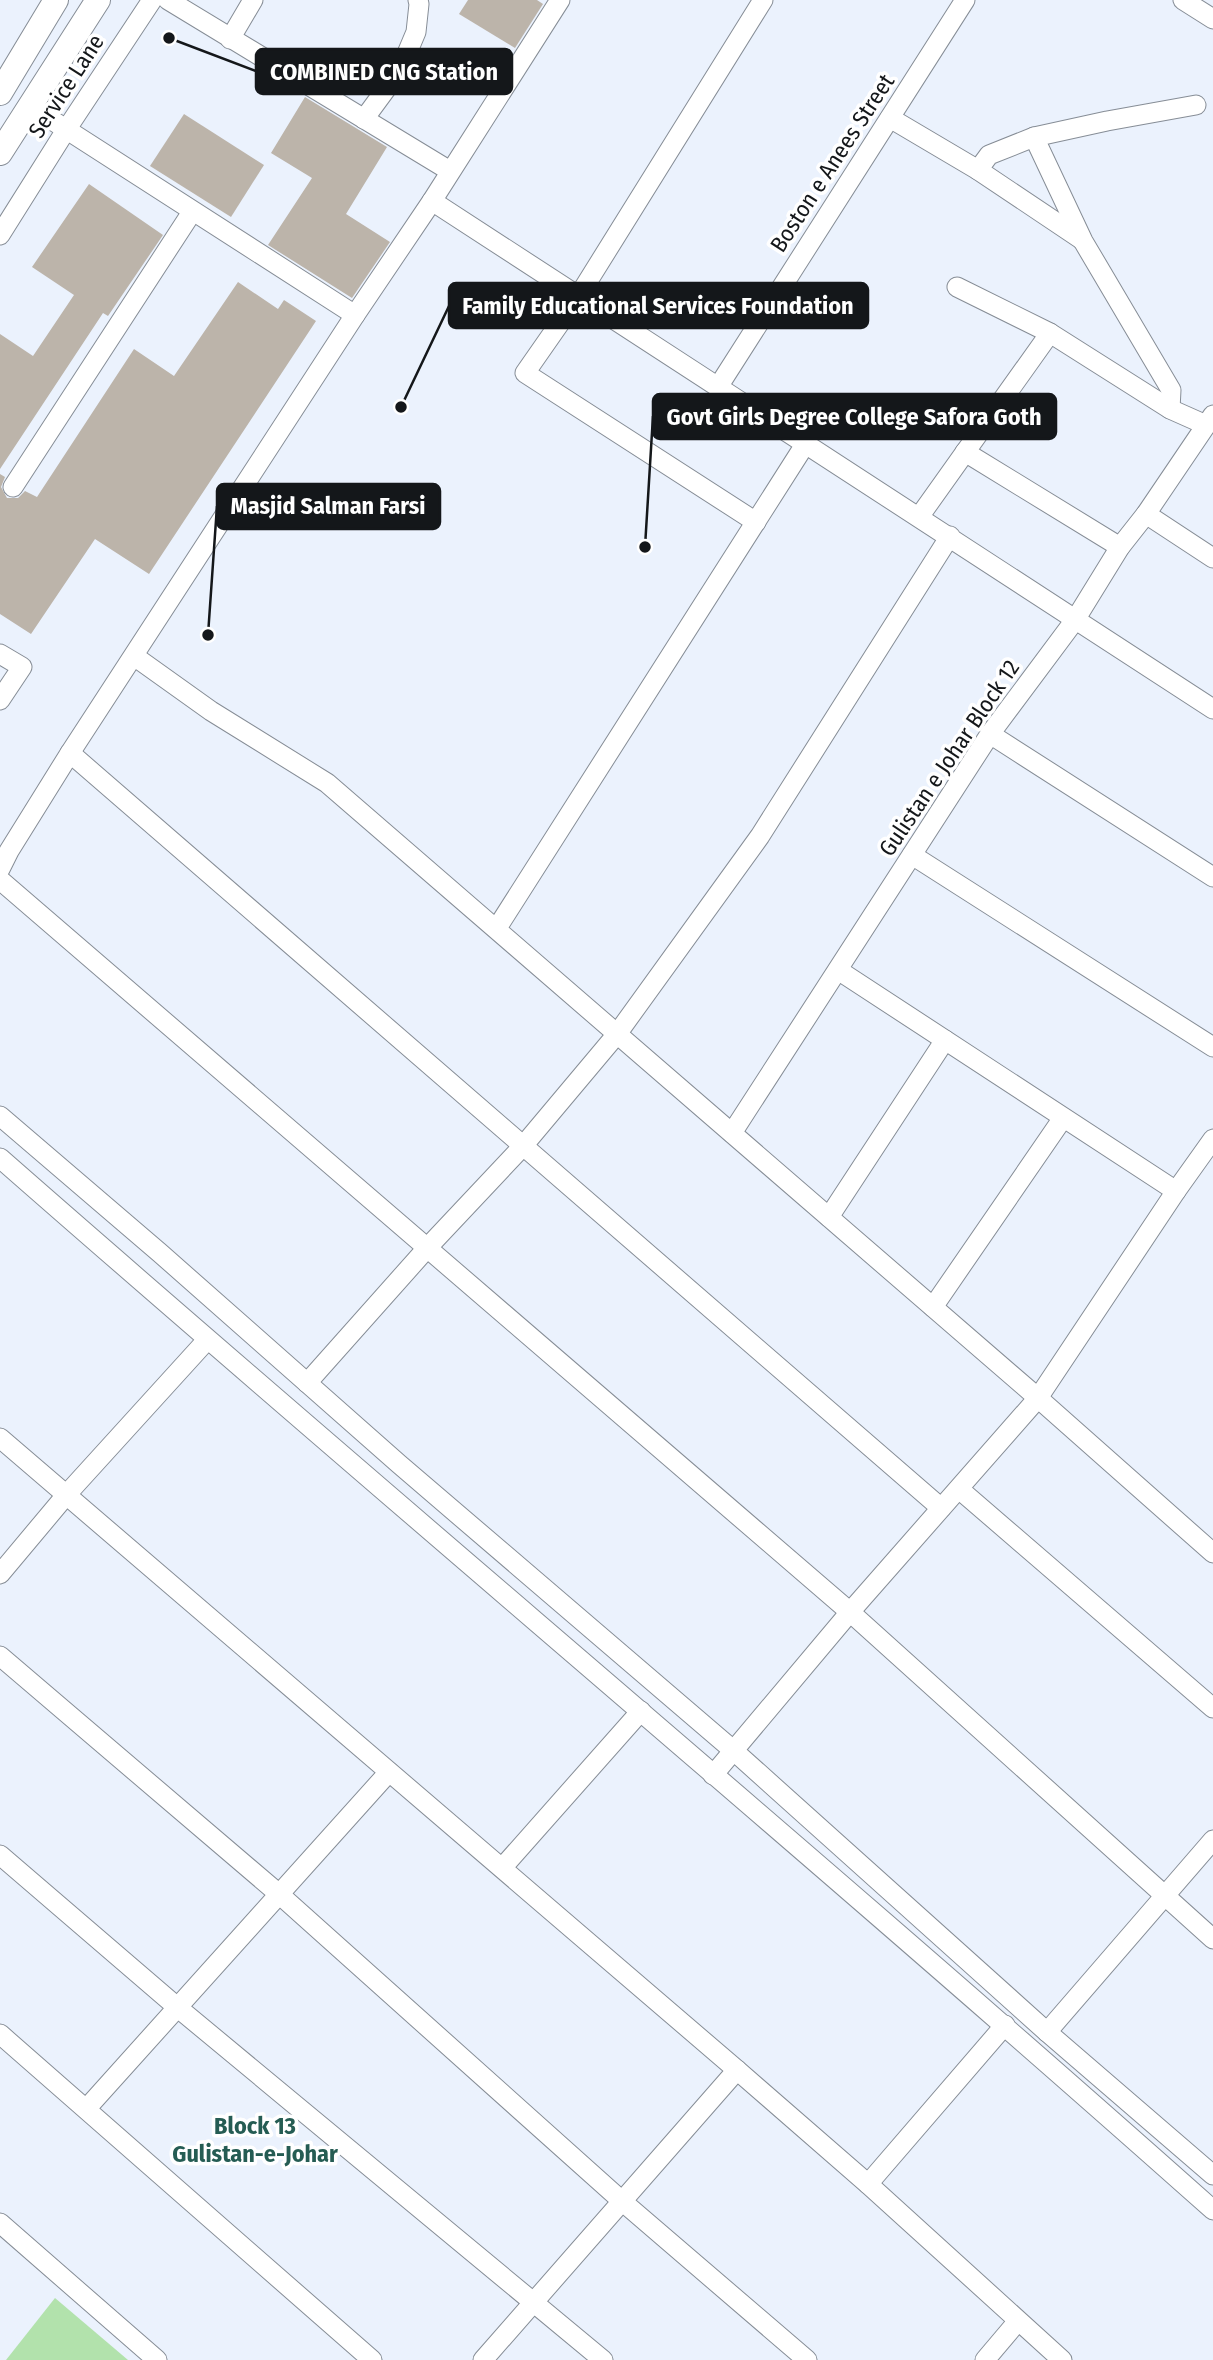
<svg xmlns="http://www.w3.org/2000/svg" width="1213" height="2360" viewBox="0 0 1213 2360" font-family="'Fira Sans Condensed',sans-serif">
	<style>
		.green { fill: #b2e2ac }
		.building { fill: #bcb4aa }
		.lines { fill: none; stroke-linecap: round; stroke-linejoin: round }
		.minor-casing { stroke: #868d96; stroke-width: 21 }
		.major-casing { stroke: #868d96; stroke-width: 26 }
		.minor { stroke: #fff; stroke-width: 19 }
		.major { stroke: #fff; stroke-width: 24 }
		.labels { text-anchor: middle; stroke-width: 7; stroke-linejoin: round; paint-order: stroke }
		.street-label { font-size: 23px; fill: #14171a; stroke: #fff }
		.neighbourhood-label { font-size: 24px; font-weight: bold; fill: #255c53; stroke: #fff }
		.leader { fill: none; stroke: #14171a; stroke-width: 2.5 }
		.callout-dot { fill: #14171a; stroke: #fff; stroke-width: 2.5 }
		.callout { fill: #14171a; stroke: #14171a; stroke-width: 2.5 }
		.callout-label { font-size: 24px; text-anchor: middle; font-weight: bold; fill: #fff }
	</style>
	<rect width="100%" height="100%" fill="#ebf2fd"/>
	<!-- green -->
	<polygon class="green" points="55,2298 128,2360 6,2360"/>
	<!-- building -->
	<g class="building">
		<polygon points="468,0 537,0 543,4 515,48 459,14"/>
		<polygon points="305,97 387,147 346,214 390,242 352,298 268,245 312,178 271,153"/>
		<polygon points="184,114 264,165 231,217 150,166"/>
		<polygon points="89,184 163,235 108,316 103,313 0,469 0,334 33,356 74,295 32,267"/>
		<polygon points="238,282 278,309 284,300 316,321 149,574 95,539 31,634 0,614 0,474 5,477 1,487 7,498 18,498 25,491 37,497 134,349 174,376"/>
	</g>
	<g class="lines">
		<defs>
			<g id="minor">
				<polyline points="168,0 450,171"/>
				<polyline points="1183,0 1213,19"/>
				<polyline points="230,39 253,0"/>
				<polyline points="30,106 355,315"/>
				<polyline points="890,118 978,170 1081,239"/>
				<polyline points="364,119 400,70 416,32 419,4 418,0"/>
				<polyline points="1034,137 1083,241 1171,390 1170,409"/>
				<polyline points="978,170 989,155 1034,137 1107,121 1196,105"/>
				<polyline points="432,201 1213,709"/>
				<polyline points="0,235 66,130 152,0"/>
				<polyline points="957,287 1050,333 1170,409 1206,425"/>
				<polyline points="718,387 965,0"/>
				<polyline points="965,452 1120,547"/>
				<polyline points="13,487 192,212"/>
				<polyline points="1146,514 1213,558"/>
				<polyline points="919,517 1050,333"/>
				<polyline points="756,522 525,373 578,297 763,0"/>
				<polyline points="0,654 22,667 0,700"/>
				<polyline points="134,656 211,711 327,783 1038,1398 1213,1553"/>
				<polyline points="990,734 1213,877"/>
				<polyline points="70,753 941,1508"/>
				<polyline points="912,855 1213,1047"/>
				<polyline points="0,869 9,851 70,753 355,315 432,201 560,0"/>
				<polyline points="0,880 850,1612 1213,1939"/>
				<polyline points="497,928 806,443"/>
				<polyline points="838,970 1176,1191"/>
				<polyline points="0,1116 160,1253 399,1464 734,1751 1047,2032 1213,2175"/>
				<polyline points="732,1133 990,734 1075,620 1120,547 1146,514 1213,415"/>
				<path d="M0 1158C402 1511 813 1854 1213 2210"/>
				<polyline points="829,1217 945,1040"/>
				<polyline points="933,1307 1063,1118"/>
				<polyline points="307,1383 428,1247 523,1146 617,1034 760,836 950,536"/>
				<polyline points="0,1438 737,2070 868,2184 1062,2360"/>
				<polyline points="959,1489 1213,1708"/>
				<polyline points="0,1574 67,1494 207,1340"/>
				<polyline points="0,1656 279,1894 623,2202 807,2360"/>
				<polyline points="713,1775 850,1612 1038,1398 1176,1191 1213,1139"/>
				<polyline points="0,1855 177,2007 603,2360"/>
				<polyline points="502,1868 641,1711"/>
				<polyline points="1047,2032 1213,1840"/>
				<polyline points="0,2034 372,2360"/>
				<polyline points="87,2108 389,1772"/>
				<polyline points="868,2184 1005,2025"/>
				<polyline points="0,2223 157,2360"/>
				<polyline points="483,2360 737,2070"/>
				<polyline points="985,2360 1018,2321"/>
			</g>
			<g id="major">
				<polyline points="0,93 56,0"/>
				<polyline points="0,153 98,0"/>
			</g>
		</defs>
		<!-- minor casing -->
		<use href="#minor" class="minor-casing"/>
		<!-- major casing -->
		<use href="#major" class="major-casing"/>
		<!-- minor -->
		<use href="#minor" class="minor"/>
		<!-- major -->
		<use href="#major" class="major"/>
	</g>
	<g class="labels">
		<!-- street labels -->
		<g class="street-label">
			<text transform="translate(66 86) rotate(-57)" y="8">Service Lane</text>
			<text transform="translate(832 163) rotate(-57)" y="8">Boston e Anees Street</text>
			<text transform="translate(949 758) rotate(-56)" y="8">Gulistan e Johar Block 12</text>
		</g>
		<!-- neighbourhood labels -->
		<g class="neighbourhood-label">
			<text x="255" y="2134">Block 13<tspan x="255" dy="28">Gulistan-e-Johar</tspan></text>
		</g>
	</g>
	<!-- callouts -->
	<path class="leader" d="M169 38L256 71M401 407L449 306M645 547L653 416M208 635L217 506"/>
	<g class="callout-dot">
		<circle cx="169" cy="38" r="7"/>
		<circle cx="401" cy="407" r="7"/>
		<circle cx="645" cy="547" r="7"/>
		<circle cx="208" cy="635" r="7"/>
	</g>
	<g class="callout">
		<rect x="256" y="49" width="256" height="45" rx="7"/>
		<rect x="449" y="283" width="419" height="45" rx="7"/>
		<rect x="653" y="394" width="403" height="45" rx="7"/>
		<rect x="217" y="484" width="223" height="45" rx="7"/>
	</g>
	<g class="callout-label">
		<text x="384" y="80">COMBINED CNG Station</text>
		<text x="658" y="314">Family Educational Services Foundation</text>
		<text x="854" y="425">Govt Girls Degree College Safora Goth</text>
		<text x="328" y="514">Masjid Salman Farsi</text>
	</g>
</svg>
